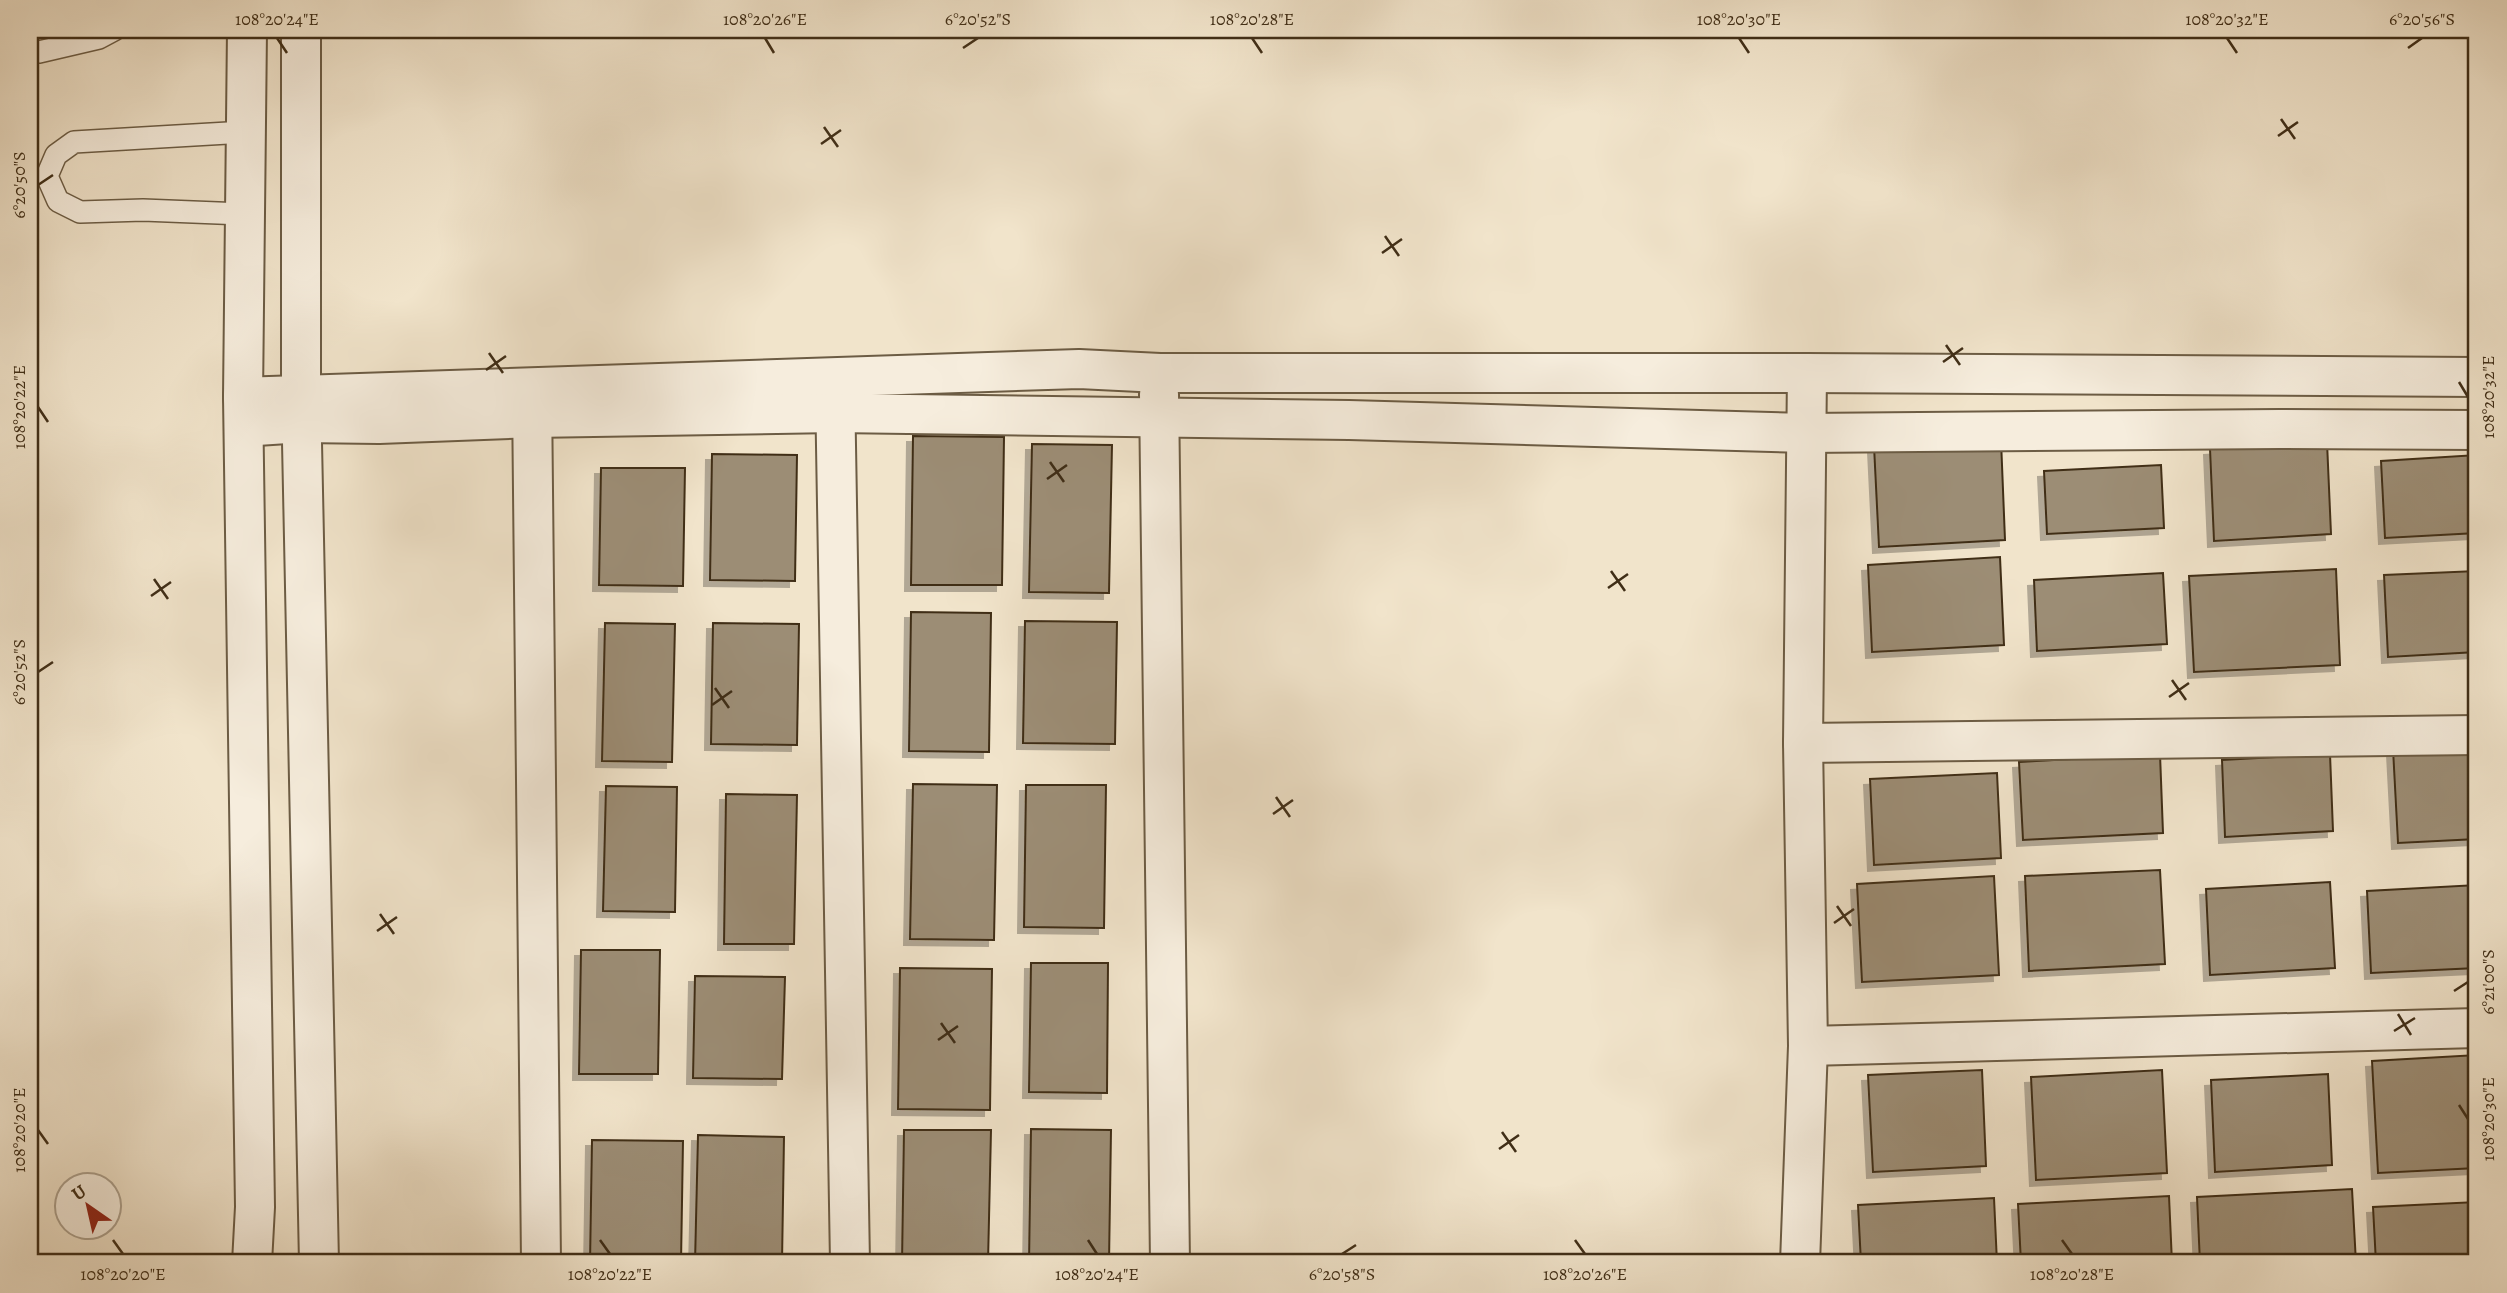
<svg xmlns="http://www.w3.org/2000/svg" width="2507" height="1293" viewBox="0 0 2507 1293" font-family="Alegreya,serif">
	<style>
		.building { fill: #9c8d75; stroke: #402e17; stroke-width: 2; filter: url(#shadow) }
		.lines { fill: none; stroke-linecap: round; stroke-linejoin: round }
		.lane-casing { stroke: #6c5c44; stroke-width: 24 }
		.street-casing { stroke: #6c5c44; stroke-width: 42 }
		.lane { stroke: #f6eddd; stroke-width: 21 }
		.street { stroke: #f6eddd; stroke-width: 38 }
		.ticks { fill: none; stroke: #402e17; stroke-width: 2.5 }
		.neatline { fill: none; stroke: #402e17; stroke-width: 2.5 }
		.ticks-label { font-size: 18px; text-anchor: middle; fill: #402e17 }
	</style>
	<defs>
		<filter id="shadow"><feDropShadow dx="-6" dy="6" stdDeviation="0" flood-color="#0004"/></filter>
	</defs>
	<rect width="100%" height="100%" fill="#f1e4cb"/>
	<filter id="stains"><feTurbulence type="fractalNoise" baseFrequency=".00286" numOctaves="4"/><feColorMatrix values="0 0 0 0 .2 0 0 0 0 .09 0 0 0 0 .02 0 0 0 .5 -.17"/></filter>
	<radialGradient id="worn" r=".72"><stop offset=".6" stop-color="#630" stop-opacity="0"/><stop offset="1" stop-color="#630" stop-opacity=".3"/></radialGradient>
	<!-- building -->
	<g class="building">
		<polygon points="913,436 1004,437 1002,585 911,585"/>
		<polygon points="2001,440 2005,540 1879,547 1874,446"/>
		<polygon points="2327,442 2331,534 2214,541 2210,449"/>
		<polygon points="1032,444 1112,445 1109,593 1029,592"/>
		<polygon points="712,454 797,455 795,581 710,580"/>
		<polygon points="2477,455 2477,533 2385,538 2381,461"/>
		<polygon points="2161,465 2164,528 2047,534 2044,471"/>
		<polygon points="601,468 685,468 683,586 599,585"/>
		<polygon points="2000,557 2004,645 1872,652 1868,565"/>
		<polygon points="2336,569 2340,665 2194,672 2189,576"/>
		<polygon points="2477,571 2477,652 2388,657 2384,575"/>
		<polygon points="2163,573 2167,644 2037,651 2034,580"/>
		<polygon points="911,612 991,613 989,752 909,751"/>
		<polygon points="1025,621 1117,622 1115,744 1023,743"/>
		<polygon points="605,623 675,624 672,762 602,761"/>
		<polygon points="713,623 799,624 797,745 711,744"/>
		<polygon points="2477,745 2477,839 2398,843 2393,749"/>
		<polygon points="2160,754 2163,833 2023,840 2019,762"/>
		<polygon points="2330,754 2333,831 2225,837 2222,760"/>
		<polygon points="1997,773 2001,858 1874,865 1870,779"/>
		<polygon points="913,784 997,785 994,940 910,939"/>
		<polygon points="1026,785 1106,785 1104,928 1024,927"/>
		<polygon points="606,786 677,787 675,912 603,911"/>
		<polygon points="726,794 797,795 794,944 724,944"/>
		<polygon points="2160,870 2165,964 2029,971 2025,876"/>
		<polygon points="1994,876 1999,975 1862,982 1857,884"/>
		<polygon points="2330,882 2335,968 2210,975 2206,889"/>
		<polygon points="2477,885 2477,968 2371,973 2367,891"/>
		<polygon points="581,950 660,950 658,1074 579,1074"/>
		<polygon points="1031,963 1108,963 1107,1093 1029,1092"/>
		<polygon points="900,968 992,969 990,1110 898,1109"/>
		<polygon points="695,976 785,977 782,1079 693,1078"/>
		<polygon points="2477,1055 2477,1168 2378,1173 2372,1061"/>
		<polygon points="1982,1070 1986,1166 1873,1172 1868,1075"/>
		<polygon points="2162,1070 2167,1173 2036,1180 2031,1077"/>
		<polygon points="2328,1074 2332,1165 2215,1172 2211,1080"/>
		<polygon points="1031,1129 1111,1130 1109,1263 1029,1263"/>
		<polygon points="904,1130 991,1130 988,1263 902,1263"/>
		<polygon points="698,1135 784,1137 782,1263 695,1263"/>
		<polygon points="592,1140 683,1141 681,1263 590,1263"/>
		<polygon points="2352,1189 2356,1263 2200,1263 2197,1197"/>
		<polygon points="2169,1196 2172,1263 2021,1263 2018,1204"/>
		<polygon points="1994,1198 1997,1263 1861,1263 1858,1205"/>
		<polygon points="2477,1202 2477,1263 2376,1263 2373,1207"/>
	</g>
	<g class="lines">
		<defs>
			<g id="lane">
				<polyline points="30,51 39,52 99,38 114,30"/>
				<polyline points="243,214 143,210 80,212 58,201 47,176 56,155 74,142 245,132"/>
			</g>
			<g id="street">
				<polyline points="247,30 243,397 255,1207 252,1263"/>
				<polyline points="301,30 301,394 319,1263"/>
				<polyline points="835,387 850,1263"/>
				<polyline points="532,394 541,1263"/>
				<polyline points="1159,394 1170,1263"/>
				<polyline points="243,397 1079,369 1160,373 1807,373 2477,377"/>
				<polyline points="244,427 302,423 379,424 532,418 835,413 1349,420 1806,433 2279,429 2477,430"/>
				<polyline points="1803,743 2477,735"/>
				<polyline points="1808,1046 2477,1028"/>
				<polyline points="1800,1263 1808,1046 1803,743 1807,373"/>
			</g>
		</defs>
		<!-- lane casing -->
		<use href="#lane" class="lane-casing"/>
		<!-- street casing -->
		<use href="#street" class="street-casing"/>
		<!-- lane -->
		<use href="#lane" class="lane"/>
		<!-- street -->
		<use href="#street" class="street"/>
	</g>
	<!-- ticks -->
	<path class="ticks" d="M277 38 287 53M765 38 774 53M1252 38 1262 53M1739 38 1749 53M2227 38 2237 53M963 48 978 38M2408 48 2422 38M2281 119 2295 139M824 127 838 147M2278 136 2298 122M821 144 841 130M38 185 53 175M1385 236 1399 256M1382 253 1402 239M1946 345 1960 365M489 353 503 373M1943 362 1963 348M486 370 506 356M2459 382 2468 397M38 407 48 422M1050 462 1064 482M1047 479 1067 465M1611 571 1625 591M154 579 168 599M1608 588 1628 574M151 596 171 582M38 672 53 662M2172 680 2186 700M715 688 729 708M2169 697 2189 683M712 705 732 691M1276 797 1290 817M1273 814 1293 800M1837 906 1851 926M380 914 394 934M1834 923 1854 909M377 931 397 917M2454 991 2468 982M2398 1014 2411 1035M941 1023 955 1043M2394 1031 2415 1018M938 1040 958 1026M2459 1105 2468 1119M38 1130 48 1144M1502 1132 1516 1152M1499 1149 1519 1135M113 1240 123 1254M600 1240 610 1254M1088 1240 1097 1254M1575 1240 1585 1254M2062 1240 2072 1254M1342 1254 1356 1245"/>
	<!-- margin -->
	<rect width="2507" height="1293" fill="none" stroke="#f1e4cb" stroke-width="77"/>
	<!-- north arrow -->
	<g transform="translate(88 1206) rotate(326)"><circle r="33" fill="#f6eddd" stroke="#ada18e" stroke-width="2"/>
	<path d="M0-5L12 26L0 18L-12 26Z" fill="#8f2418"/>
	<text y="-10" font-size="19" font-weight="bold" text-anchor="middle" fill="#402e17">U</text>
	</g>
	<rect x="38" y="38" width="2430" height="1216" class="neatline"/>
	<g class="ticks-label">
		<text x="277" y="25">108°20'24"E</text>
		<text x="765" y="25">108°20'26"E</text>
		<text x="978" y="25">6°20'52"S</text>
		<text x="1252" y="25">108°20'28"E</text>
		<text x="1739" y="25">108°20'30"E</text>
		<text x="2227" y="25">108°20'32"E</text>
		<text x="2422" y="25">6°20'56"S</text>
		<text transform="translate(19 185) rotate(-90)" y="6">6°20'50"S</text>
		<text transform="translate(2488 397) rotate(-90)" y="6">108°20'32"E</text>
		<text transform="translate(19 407) rotate(-90)" y="6">108°20'22"E</text>
		<text transform="translate(19 672) rotate(-90)" y="6">6°20'52"S</text>
		<text transform="translate(2488 982) rotate(-90)" y="6">6°21'00"S</text>
		<text transform="translate(2488 1119) rotate(-90)" y="6">108°20'30"E</text>
		<text transform="translate(19 1130) rotate(-90)" y="6">108°20'20"E</text>
		<text x="123" y="1280">108°20'20"E</text>
		<text x="610" y="1280">108°20'22"E</text>
		<text x="1097" y="1280">108°20'24"E</text>
		<text x="1342" y="1280">6°20'58"S</text>
		<text x="1585" y="1280">108°20'26"E</text>
		<text x="2072" y="1280">108°20'28"E</text>
	</g>
	<rect width="100%" height="100%" filter="url(#stains)"/>
	<rect width="100%" height="100%" fill="url(#worn)"/>
</svg>
